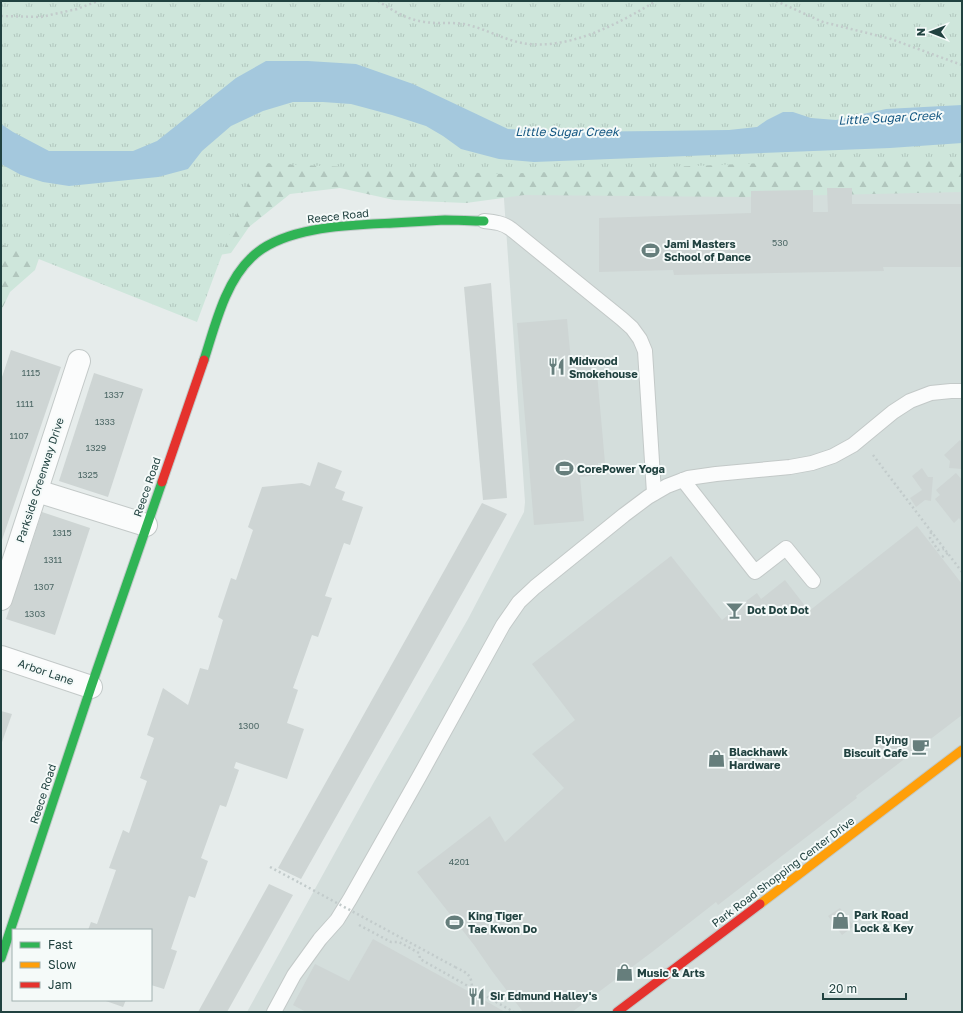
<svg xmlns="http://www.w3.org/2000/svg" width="963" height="1013" viewBox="0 0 963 1013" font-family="'Golos Text',sans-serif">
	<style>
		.built { fill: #d4dedc }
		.forest { fill: url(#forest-firs) }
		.park { fill: url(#park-tufts) }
		.water { fill: #a4c8dd }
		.building { fill: #ced5d4 }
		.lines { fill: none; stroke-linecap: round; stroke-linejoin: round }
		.lane-casing { stroke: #c3c9c8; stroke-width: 16 }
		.street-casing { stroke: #c3c9c8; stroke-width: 24 }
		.fast-casing { stroke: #c1cac9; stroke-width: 11 }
		.slow-casing { stroke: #c1cac9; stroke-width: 11 }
		.jam-casing { stroke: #c1cac9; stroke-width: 11 }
		.path { stroke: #c2cbcb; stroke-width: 2.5; stroke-dasharray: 2 3; stroke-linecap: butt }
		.lane { stroke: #fbfcfc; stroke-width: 14 }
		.street { stroke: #fbfcfc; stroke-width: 22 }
		.fast { stroke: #30b455; stroke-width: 9 }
		.slow { stroke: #ff9f0a; stroke-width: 9 }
		.jam { stroke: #e5322d; stroke-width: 9 }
		.path-bridge { stroke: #c2cbcb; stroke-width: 2.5; stroke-dasharray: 2 3; stroke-linecap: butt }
		.labels { text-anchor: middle; stroke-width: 4; stroke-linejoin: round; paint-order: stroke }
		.number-label { font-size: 9px; fill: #4d6866 }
		.street-label { font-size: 11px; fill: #214240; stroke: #f5faf9 }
		.poi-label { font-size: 11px; font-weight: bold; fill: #214240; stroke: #f5faf9; text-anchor: start }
		.water-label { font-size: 12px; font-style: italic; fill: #165883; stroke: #f5faf9 }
	</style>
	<defs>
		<pattern id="forest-firs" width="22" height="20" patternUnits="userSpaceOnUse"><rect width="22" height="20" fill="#cee6db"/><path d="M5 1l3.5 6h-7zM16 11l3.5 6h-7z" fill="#b1c6bd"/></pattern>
		<pattern id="park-tufts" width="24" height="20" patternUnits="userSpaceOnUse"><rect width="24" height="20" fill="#cee6db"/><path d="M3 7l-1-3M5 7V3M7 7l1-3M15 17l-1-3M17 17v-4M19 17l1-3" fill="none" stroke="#b1c6bd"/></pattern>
	</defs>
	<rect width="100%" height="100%" fill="#e6eceb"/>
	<!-- built -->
	<polygon class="built" points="962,167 962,1012 247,1012 374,782 468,619 524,512 525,502 503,185"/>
	<!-- forest -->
	<g class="forest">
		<polygon points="202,151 962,153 962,192 744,197 524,195 466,203 394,200 340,188 290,194 249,227 231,253 202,258"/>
		<polygon points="1,195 45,241 35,270 10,292 1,311"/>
	</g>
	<!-- park -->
	<polygon class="park" points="1,1 962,1 962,157 810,161 504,174 256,163 197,322 1,244"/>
	<!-- water -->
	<polygon class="water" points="266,61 308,61 356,64 413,84 508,129 556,132 657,131 729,130 757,127 767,120 783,112 793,112 811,118 836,120 886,109 962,105 962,143 890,148 534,162 499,159 461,149 443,136 426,126 392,115 351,104 323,102 293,102 263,111 231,126 202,151 188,169 158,177 69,186 43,182 21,175 1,164 1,124 13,132 49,151 133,151 157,141 236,78"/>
	<!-- building -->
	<g class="building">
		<polygon points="827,188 852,188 852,204 962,204 962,267 883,267 884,271 674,275 673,270 599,272 599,218 751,213 751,191 813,190 813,212 828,212"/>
		<polygon points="491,283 507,498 483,500 464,287"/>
		<polygon points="567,319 571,361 591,359 591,374 597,373 605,463 598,463 599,475 580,477 584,521 534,525 517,323"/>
		<polygon points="11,350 61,367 1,543 1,380"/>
		<polygon points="94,373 143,389 108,497 59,481"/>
		<polygon points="960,440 962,443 962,469 949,468 950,461 944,455"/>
		<polygon points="318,462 342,471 335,488 345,492 342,500 363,507 350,545 344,543 325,596 332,598 318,637 312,635 293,688 298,690 287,723 304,729 287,779 236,762 234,768 239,770 226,807 220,805 201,858 208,861 195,898 189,896 171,949 177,951 164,989 151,985 151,930 88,930 91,922 97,924 116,870 109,868 123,830 129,833 147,781 140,778 154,738 147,735 163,688 188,705 200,668 208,670 223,620 218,617 231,578 236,580 253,530 248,527 262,487 302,483 310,486"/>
		<polygon points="922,468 928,477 933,477 931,501 925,500 916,507 910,498 922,490 912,476"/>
		<polygon points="956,473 962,480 962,522 959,518 954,523 935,499 940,495 936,490"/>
		<polygon points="482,503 507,514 301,879 278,868"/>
		<polygon points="42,512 90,528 55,635 6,619"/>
		<polygon points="917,526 962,584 962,715 856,796 857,798 718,905 716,902 652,952 572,1012 523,1012 492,971 474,945 417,872 490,816 505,842 564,788 532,754 575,720 532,664 671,556 722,620 734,610 757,593 761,599 785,580 809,611"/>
		<polygon points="1,711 12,714 1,745"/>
		<polygon points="269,884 293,895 227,1012 198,1012"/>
		<polygon points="840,908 854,926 842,935 828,916"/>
		<polygon points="373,939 477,996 505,1012 306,1012 293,1005 315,964 349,981"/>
		<polygon points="103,1000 126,1000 123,1007"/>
	</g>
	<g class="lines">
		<defs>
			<g id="lane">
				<path d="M484 221C495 222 503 223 511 229L622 319 632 328 640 339 645 351 654 493"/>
				<polyline points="683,480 755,572 786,548 813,581"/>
				<polyline points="274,1012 294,975 320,939 337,920 350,899 419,777 503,625 519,602 535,587 624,515 648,497 667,486 688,478 716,474 790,467 812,463 833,456 853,445 893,412 910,401 931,393 951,391 962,391"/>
			</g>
			<g id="street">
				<polyline points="37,491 146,525"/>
				<polyline points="1,599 79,361"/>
				<polyline points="1,657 91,687"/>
			</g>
			<g id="fast">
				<path d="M204 360C215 326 225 282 252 257 284 226 351 225 393 223 410 222 428 221 445 220 458 220 471 221 484 221"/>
				<polyline points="1,958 91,687 162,482"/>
			</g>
			<polyline id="slow" points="760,904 962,750"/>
			<g id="jam">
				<polyline points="162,482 204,360"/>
				<polyline points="617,1012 760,904"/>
			</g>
		</defs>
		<!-- lane casing -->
		<use href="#lane" class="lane-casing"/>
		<!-- street casing -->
		<use href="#street" class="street-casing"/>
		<!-- fast casing -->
		<use href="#fast" class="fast-casing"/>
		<!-- slow casing -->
		<use href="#slow" class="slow-casing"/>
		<!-- jam casing -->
		<use href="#jam" class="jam-casing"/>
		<!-- path -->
		<g class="path">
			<path d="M378 1C392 10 407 20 425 22 438 24 451 22 464 24 484 28 502 39 522 43 568 51 618 24 656 1"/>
			<polyline points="776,1 823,22 891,39 962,65"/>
			<polyline points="1,16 41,17 77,9 98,1"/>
			<polyline points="873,455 962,572"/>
			<polyline points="931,532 930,538 938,550 944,549"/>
			<polyline points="942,557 948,553"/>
			<polyline points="270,867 300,883"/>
			<polyline points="359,925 391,942 399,942 419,953 420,959 514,1012"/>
			<path d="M455 967C467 973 472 974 472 989"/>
		</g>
		<!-- lane -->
		<use href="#lane" class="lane"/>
		<!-- street -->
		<use href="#street" class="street"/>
		<!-- fast -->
		<use href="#fast" class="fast"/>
		<!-- slow -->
		<use href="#slow" class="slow"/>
		<!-- jam -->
		<use href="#jam" class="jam"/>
		<!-- path-bridge -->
		<polyline class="path-bridge" points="300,883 455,967"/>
	</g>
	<!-- icons -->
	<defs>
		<symbol id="stadium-bare" viewBox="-9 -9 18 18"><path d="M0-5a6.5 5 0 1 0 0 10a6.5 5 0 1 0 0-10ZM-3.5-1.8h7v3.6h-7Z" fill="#667e7c" stroke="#f5faf9" stroke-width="2.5" paint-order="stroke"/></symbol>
		<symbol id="restaurant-bare" viewBox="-9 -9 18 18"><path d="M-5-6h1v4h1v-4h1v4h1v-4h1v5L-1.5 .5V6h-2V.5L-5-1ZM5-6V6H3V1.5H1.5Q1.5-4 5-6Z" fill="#667e7c" stroke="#f5faf9" stroke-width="2.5" paint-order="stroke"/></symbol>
		<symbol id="bar-bare" viewBox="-9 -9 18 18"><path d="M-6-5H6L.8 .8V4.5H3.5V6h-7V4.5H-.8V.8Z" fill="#667e7c" stroke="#f5faf9" stroke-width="2.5" paint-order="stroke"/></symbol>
		<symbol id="cafe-bare" viewBox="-9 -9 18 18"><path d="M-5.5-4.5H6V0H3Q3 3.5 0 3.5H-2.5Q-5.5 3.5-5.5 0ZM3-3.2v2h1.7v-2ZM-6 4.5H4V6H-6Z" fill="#667e7c" stroke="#f5faf9" stroke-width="2.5" paint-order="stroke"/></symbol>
		<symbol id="shop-bare" viewBox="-9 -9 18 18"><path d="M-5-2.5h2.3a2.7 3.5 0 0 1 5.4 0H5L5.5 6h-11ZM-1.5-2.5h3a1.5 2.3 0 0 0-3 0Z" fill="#667e7c" stroke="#f5faf9" stroke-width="2.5" paint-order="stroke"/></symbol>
	</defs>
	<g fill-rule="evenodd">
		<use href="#stadium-bare" x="638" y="238" width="25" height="25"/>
		<use href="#restaurant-bare" x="544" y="354" width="25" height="25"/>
		<use href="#stadium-bare" x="552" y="456" width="25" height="25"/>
		<use href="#bar-bare" x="722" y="598" width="25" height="25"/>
		<use href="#cafe-bare" x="908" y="734" width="25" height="25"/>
		<use href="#shop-bare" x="704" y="746" width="25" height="25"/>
		<use href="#shop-bare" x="828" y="908" width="25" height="25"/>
		<use href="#stadium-bare" x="442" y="910" width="25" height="25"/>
		<use href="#shop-bare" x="612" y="960" width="25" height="25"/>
		<use href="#restaurant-bare" x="464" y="984" width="25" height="25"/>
	</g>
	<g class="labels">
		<!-- number labels -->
		<g class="number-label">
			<text x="780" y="246">530</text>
			<text x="31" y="376">1115</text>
			<text x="114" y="398">1337</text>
			<text x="25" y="407">1111</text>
			<text x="105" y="425">1333</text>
			<text x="19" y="439">1107</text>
			<text x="96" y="451">1329</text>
			<text x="88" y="478">1325</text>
			<text x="62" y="536">1315</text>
			<text x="53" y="563">1311</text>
			<text x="44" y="590">1307</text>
			<text x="35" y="617">1303</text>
			<text x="249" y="729">1300</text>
			<text x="459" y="865">4201</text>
		</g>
		<!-- street labels -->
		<g class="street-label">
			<text transform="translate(338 216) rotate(-6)" y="4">Reece Road</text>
			<text transform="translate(40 480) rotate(-72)" y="4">Parkside Greenway Drive</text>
			<text transform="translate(147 487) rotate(-71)" y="4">Reece Road</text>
			<text transform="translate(46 672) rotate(19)" y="4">Arbor Lane</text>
			<text transform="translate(43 794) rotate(-72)" y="4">Reece Road</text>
			<text transform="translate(783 872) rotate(-37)" y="4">Park Road Shopping Center Drive</text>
		</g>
		<!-- poi labels -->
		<g class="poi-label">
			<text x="664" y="248">Jami Masters<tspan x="664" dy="13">School of Dance</tspan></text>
			<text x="569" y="365">Midwood<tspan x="569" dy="13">Smokehouse</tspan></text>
			<text x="577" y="473">CorePower Yoga</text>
			<text x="747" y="614">Dot Dot Dot</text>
			<text x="908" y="744" text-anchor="end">Flying<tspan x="908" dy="13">Biscuit Cafe</tspan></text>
			<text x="729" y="756">Blackhawk<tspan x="729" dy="13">Hardware</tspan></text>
			<text x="854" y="919">Park Road<tspan x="854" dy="13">Lock &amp; Key</tspan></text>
			<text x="468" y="920">King Tiger<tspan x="468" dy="13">Tae Kwon Do</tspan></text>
			<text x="637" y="977">Music &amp; Arts</text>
			<text x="490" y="1000">Sir Edmund Halley's</text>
		</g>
		<!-- water labels -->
		<g class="water-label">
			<text transform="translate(890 118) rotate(-3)" y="4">Little Sugar Creek</text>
			<text x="567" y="136">Little Sugar Creek</text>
		</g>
	</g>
	<!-- border -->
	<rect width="963" height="1013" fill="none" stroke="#214240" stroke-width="4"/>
	<!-- legend -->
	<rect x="12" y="929" width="140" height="72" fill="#f5faf9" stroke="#a0b0af"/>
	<rect x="20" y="942" width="20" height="6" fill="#30b455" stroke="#a0b0af"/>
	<text x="48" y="949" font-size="12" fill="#214240">Fast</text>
	<rect x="20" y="962" width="20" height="6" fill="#ff9f0a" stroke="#a0b0af"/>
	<text x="48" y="969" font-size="12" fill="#214240">Slow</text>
	<rect x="20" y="982" width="20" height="6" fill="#e5322d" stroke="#a0b0af"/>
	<text x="48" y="989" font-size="12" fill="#214240">Jam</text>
	<!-- north arrow -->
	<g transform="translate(931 32) rotate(270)" stroke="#f5faf9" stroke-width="3" paint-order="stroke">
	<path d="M0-3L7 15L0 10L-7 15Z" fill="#214240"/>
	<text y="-6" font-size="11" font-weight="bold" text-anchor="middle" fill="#214240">N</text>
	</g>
	<!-- scale -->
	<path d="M823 993v6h83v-6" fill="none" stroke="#214240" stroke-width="2"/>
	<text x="829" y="993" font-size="12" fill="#214240" stroke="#f5faf9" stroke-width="3" paint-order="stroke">20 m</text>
</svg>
